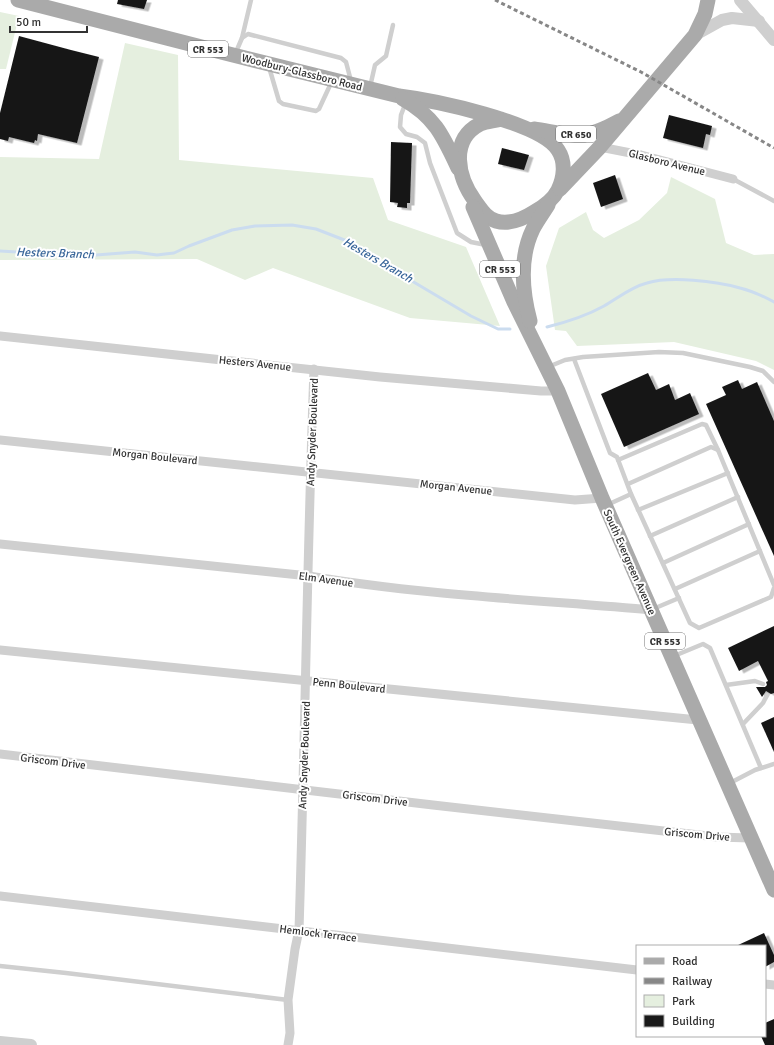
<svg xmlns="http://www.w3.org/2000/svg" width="774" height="1045" viewBox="0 0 774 1045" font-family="Signika,sans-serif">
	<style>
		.green { fill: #e5efdf }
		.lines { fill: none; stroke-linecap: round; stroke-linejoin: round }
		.stream { stroke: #cbdcef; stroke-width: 3 }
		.building { fill: #191919; filter: url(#shadow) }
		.service { stroke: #cfcfcf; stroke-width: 4.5 }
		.minor { stroke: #cfcfcf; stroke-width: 9 }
		.tertiary { stroke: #cfcfcf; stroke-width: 12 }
		.primary { stroke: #aaa; stroke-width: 15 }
		.rail { stroke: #878787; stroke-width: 3; stroke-dasharray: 4 3; stroke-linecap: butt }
		.labels { text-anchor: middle; stroke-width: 4; stroke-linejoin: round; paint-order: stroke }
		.shield { fill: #fff; stroke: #707070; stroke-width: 1 }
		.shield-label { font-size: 10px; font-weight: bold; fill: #323232 }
		.street-label { font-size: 11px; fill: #323232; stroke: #fff }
		.water-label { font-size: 12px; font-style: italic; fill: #39669a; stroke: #fff }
	</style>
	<defs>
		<filter id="shadow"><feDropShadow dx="4.5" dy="2.5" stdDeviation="0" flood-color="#0004"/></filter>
	</defs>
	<rect width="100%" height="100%" fill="#fff"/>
	<!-- green -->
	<g class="green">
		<polygon points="0,12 19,16 6,69 0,69"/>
		<polygon points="125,43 178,55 179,160 373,178 388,220 466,247 500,326 410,318 273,268 245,280 197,259 0,260 0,157 99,159"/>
		<polygon points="671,177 715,199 726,243 754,255 774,254 774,370 756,361 674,342 577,346 566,331 555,330 546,266 559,228 586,212 593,230 604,238 639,220 667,193"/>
	</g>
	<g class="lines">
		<!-- stream -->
		<g class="stream">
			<polyline points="0,251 83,256 135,252 157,255 165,254 174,253 189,246 232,230 255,226 292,225 316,229 347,241 390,268 471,316 498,329 510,329"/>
			<path d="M547 327C567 322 586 316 604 306 618 298 631 287 647 283 670 276 716 281 740 288 752 291 763 296 774 302"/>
		</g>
	</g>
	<!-- building -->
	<g class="building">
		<polygon points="118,0 147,0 144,9 117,4"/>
		<polygon points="19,36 71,50 99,57 77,143 38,134 37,141 35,140 34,143 9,137 8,141 0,139 0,113"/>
		<polygon points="669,115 712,126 710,135 706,134 703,148 663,138"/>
		<polygon points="391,142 412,143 410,203 407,203 407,208 397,207 398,203 390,202"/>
		<polygon points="502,148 529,155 524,170 498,164"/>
		<polygon points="615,175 623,199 601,207 593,183"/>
		<polygon points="648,373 656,390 669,384 675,400 690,393 699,414 624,447 601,394"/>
		<polygon points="738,380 742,389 757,382 774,421 774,556 706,404 726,395 722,387"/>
		<polygon points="774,626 774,694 774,693 771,694 766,691 762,697 756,687 765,687 767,685 766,682 768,681 758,661 739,671 728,648"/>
		<polygon points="774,717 774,752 761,723"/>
		<polygon points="764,933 774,955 774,962 765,967 765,946 736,946"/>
		<polygon points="774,1019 774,1045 765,1045 761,1036 765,1036 765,1023"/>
	</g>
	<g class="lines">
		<!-- service -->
		<g class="service">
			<polyline points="242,38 251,0"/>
			<polyline points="236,52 242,38 248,34 341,58 346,62 351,81"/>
			<polyline points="269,67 279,101 283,104 316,111 319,109 332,81"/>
			<polyline points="370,87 375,65 386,56 393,25"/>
			<polyline points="406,102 401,115 400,127 406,134 417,137 425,143 430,163 457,233 471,242 486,245"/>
			<polyline points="733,179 774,201"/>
			<polyline points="574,359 610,453 617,457 631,494 690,623 699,628 771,597 774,588"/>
			<polyline points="548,367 565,360 583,357 659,352 683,353 750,367 763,371 774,382"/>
			<polyline points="618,460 702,424 706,425 718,450"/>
			<polyline points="628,484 711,447 718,450 774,585"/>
			<polyline points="607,505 631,494"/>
			<polyline points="638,510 728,473"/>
			<polyline points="650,536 738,497"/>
			<polyline points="663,563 749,524"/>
			<polyline points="675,589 760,551"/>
			<polyline points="653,609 679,598"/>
			<polyline points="674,656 703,644 710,648 761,768"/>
			<polyline points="726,685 755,681 763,684"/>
			<polyline points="743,724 763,703 767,695"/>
			<polyline points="730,783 755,770 774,764"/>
			<polyline points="0,966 66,973 288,1000"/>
		</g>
		<!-- minor -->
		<g class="minor">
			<polyline points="600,147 641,155 733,179"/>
			<polyline points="0,336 380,377 541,391 558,391"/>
			<polyline points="0,440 575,500 602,498"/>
			<path d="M0 544 309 576C422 595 537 600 652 610"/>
			<polyline points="0,650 698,720"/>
			<polyline points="0,754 433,805 717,837 750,838"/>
			<polyline points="0,896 637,970"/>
			<polyline points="765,984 774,985"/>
			<path d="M288 1045 290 1033 288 1000 295 949 299 930C305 743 307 556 314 369"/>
		</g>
		<!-- tertiary -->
		<g class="tertiary">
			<polyline points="740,0 774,40"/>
			<polyline points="695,35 722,20 732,18 759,21"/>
			<polyline points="0,1042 31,1045"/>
		</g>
		<!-- primary -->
		<g class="primary">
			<path d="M18 0 225 53 399 96C432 100 540 122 558 150 566 162 564 178 558 190 553 200 543 207 534 212 523 219 509 225 496 221 486 218 481 209 475 201 458 178 449 140 480 124 486 121 494 121 501 119"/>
			<path d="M403 99C435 117 443 136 458 168"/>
			<path d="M534 129C550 131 568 136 584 135 596 133 608 127 619 121"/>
			<polyline points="560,189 600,147 695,35 705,14 708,0"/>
			<polyline points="473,207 514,302 558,391 602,498 774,890"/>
			<path d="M530 321C522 291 519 258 533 229 537 221 543 213 548 205"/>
		</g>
		<!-- rail -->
		<polyline class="rail" points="495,0 641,72 774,148"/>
	</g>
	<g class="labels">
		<!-- shield labels -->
		<g class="shield">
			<rect x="188" y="41" width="40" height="16" rx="3"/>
			<rect x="556" y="126" width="40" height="16" rx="3"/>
			<rect x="480" y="261" width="40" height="16" rx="3"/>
			<rect x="645" y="633" width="40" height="16" rx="3"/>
		</g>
		<g class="shield-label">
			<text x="208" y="53">CR 553</text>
			<text x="576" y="138">CR 650</text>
			<text x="500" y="273">CR 553</text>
			<text x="665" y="645">CR 553</text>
		</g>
		<!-- street labels -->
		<g class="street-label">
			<text transform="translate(302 72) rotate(14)" y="4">Woodbury-Glassboro Road</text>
			<text transform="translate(667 162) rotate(14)" y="4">Glasboro Avenue</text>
			<text transform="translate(255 363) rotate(6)" y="4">Hesters Avenue</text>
			<text transform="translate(312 432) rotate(-88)" y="4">Andy Snyder Boulevard</text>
			<text transform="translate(155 456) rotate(6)" y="4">Morgan Boulevard</text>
			<text transform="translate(456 487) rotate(6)" y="4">Morgan Avenue</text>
			<text transform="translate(630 562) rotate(66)" y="4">South Evergreen Avenue</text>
			<text transform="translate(326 579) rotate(8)" y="4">Elm Avenue</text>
			<text transform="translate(349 685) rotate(6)" y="4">Penn Boulevard</text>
			<text transform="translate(304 755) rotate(-88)" y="4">Andy Snyder Boulevard</text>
			<text transform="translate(53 761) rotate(7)" y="4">Griscom Drive</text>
			<text transform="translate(375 798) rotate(7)" y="4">Griscom Drive</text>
			<text transform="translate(697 834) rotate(5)" y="4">Griscom Drive</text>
			<text transform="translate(318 933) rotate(7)" y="4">Hemlock Terrace</text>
		</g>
		<!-- water labels -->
		<g class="water-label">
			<text transform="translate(55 253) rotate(2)" y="4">Hesters Branch</text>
			<text transform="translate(378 260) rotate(30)" y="4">Hesters Branch</text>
		</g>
	</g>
	<!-- legend -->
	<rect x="636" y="945" width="130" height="92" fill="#ffffff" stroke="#adadad"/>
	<rect x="644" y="958" width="20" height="6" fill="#aaaaaa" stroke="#adadad"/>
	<text x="672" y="965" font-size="12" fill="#323232">Road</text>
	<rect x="644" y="978" width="20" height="6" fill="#878787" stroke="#adadad"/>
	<text x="672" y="985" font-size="12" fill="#323232">Railway</text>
	<rect x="644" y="995" width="20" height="12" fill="#e5efdf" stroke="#adadad"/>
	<text x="672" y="1005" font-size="12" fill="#323232">Park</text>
	<rect x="644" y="1015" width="20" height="12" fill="#191919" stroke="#adadad"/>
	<text x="672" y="1025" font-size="12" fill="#323232">Building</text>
	<!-- scale -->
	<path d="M10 26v6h77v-6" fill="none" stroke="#323232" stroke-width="2"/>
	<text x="16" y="26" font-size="12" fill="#323232" stroke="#ffffff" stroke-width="3" paint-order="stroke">50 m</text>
</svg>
